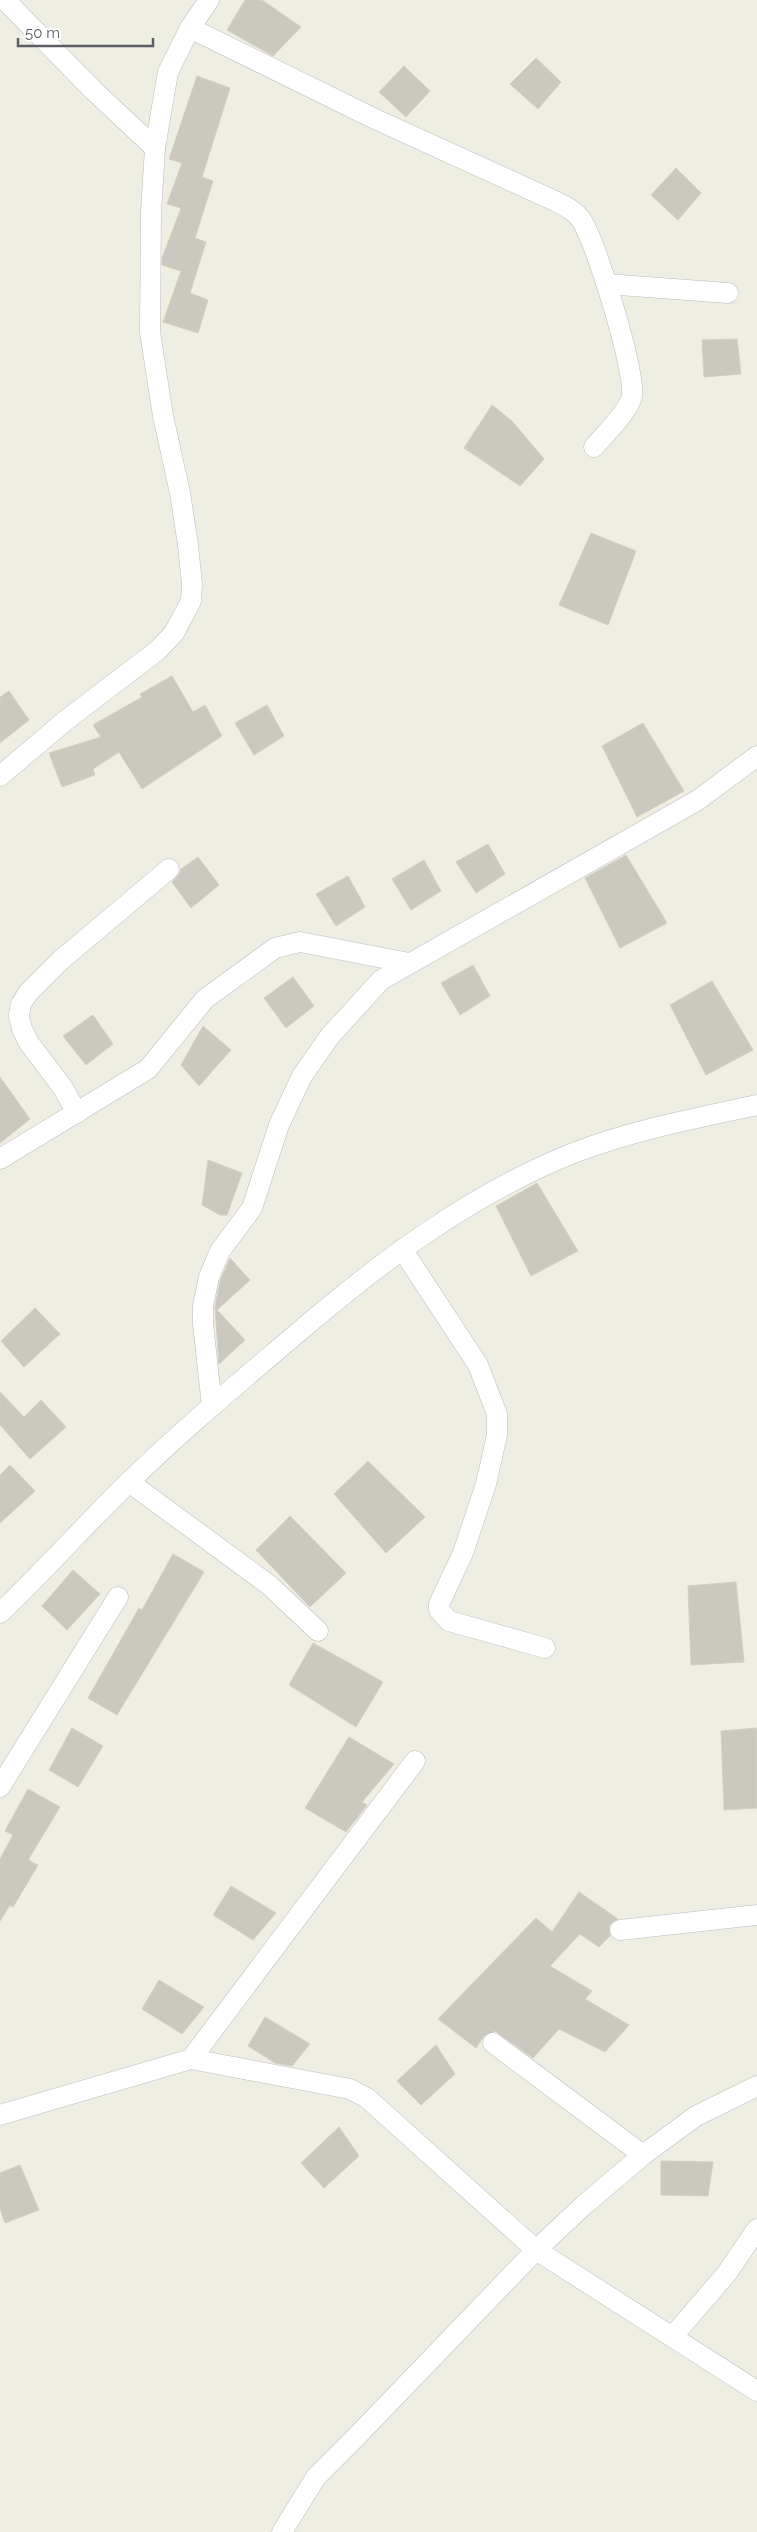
<svg xmlns="http://www.w3.org/2000/svg" width="757" height="2532" viewBox="0 0 757 2532" font-family="Raleway,sans-serif">
	<style>
		.building { fill: #cac8bf; stroke: #d4d0c0 }
		.lines { fill: none; stroke-linecap: round; stroke-linejoin: round }
		.minor-casing { stroke: #babcc3; stroke-width: 21 }
		.minor { stroke: #fff; stroke-width: 20 }
	</style>
	<rect width="100%" height="100%" fill="#efeee2"/>
	<!-- building -->
	<g class="building">
		<polygon points="245,0 262,0 301,27 273,56 227,30"/>
		<polygon points="536,58 561,82 538,109 510,84"/>
		<polygon points="404,66 430,91 406,117 379,92"/>
		<polygon points="197,76 230,88 202,177 213,181 195,238 206,242 190,293 208,300 198,333 163,322 181,271 162,265 162,258 181,208 167,204 182,163 169,159"/>
		<polygon points="676,168 701,193 678,220 651,195"/>
		<polygon points="737,339 741,374 704,377 702,340"/>
		<polygon points="492,405 512,421 544,459 520,486 464,448"/>
		<polygon points="591,533 636,551 608,625 559,605"/>
		<polygon points="172,676 193,712 205,705 222,736 142,789 119,752 93,769 95,775 62,787 49,753 101,737 93,725 142,697 140,694"/>
		<polygon points="9,691 29,720 0,743 0,697"/>
		<polygon points="267,705 284,736 254,755 235,723"/>
		<polygon points="643,723 684,791 637,817 602,746"/>
		<polygon points="488,844 505,874 476,893 456,862"/>
		<polygon points="626,855 667,923 620,948 585,878"/>
		<polygon points="198,857 219,885 191,908 172,882 180,873 181,869"/>
		<polygon points="424,860 441,891 411,910 392,879"/>
		<polygon points="348,876 365,907 336,926 316,894"/>
		<polygon points="473,965 490,996 460,1015 441,983"/>
		<polygon points="293,977 314,1006 286,1028 264,998"/>
		<polygon points="712,981 753,1050 706,1075 670,1005"/>
		<polygon points="93,1015 113,1044 86,1065 63,1036"/>
		<polygon points="203,1026 231,1050 199,1086 181,1065"/>
		<polygon points="0,1077 30,1119 0,1143"/>
		<polygon points="208,1160 242,1173 227,1215 220,1215 202,1205"/>
		<polygon points="537,1183 578,1251 531,1276 496,1206"/>
		<polygon points="230,1258 250,1280 217,1310 245,1340 219,1364 215,1307 220,1281"/>
		<polygon points="35,1308 60,1334 24,1367 1,1341"/>
		<polygon points="0,1392 24,1417 41,1400 66,1427 30,1459 0,1425"/>
		<polygon points="368,1461 425,1517 386,1553 334,1494"/>
		<polygon points="10,1465 35,1491 0,1523 0,1475"/>
		<polygon points="290,1516 346,1573 310,1607 256,1550"/>
		<polygon points="173,1554 204,1572 117,1715 88,1698 139,1608 142,1610"/>
		<polygon points="73,1570 100,1594 67,1630 42,1606"/>
		<polygon points="736,1582 744,1662 691,1665 688,1586"/>
		<polygon points="313,1643 383,1682 356,1727 289,1685"/>
		<polygon points="72,1728 103,1746 78,1787 49,1770"/>
		<polygon points="757,1728 757,1808 724,1810 721,1731"/>
		<polygon points="349,1737 394,1764 362,1802 367,1805 346,1832 305,1808"/>
		<polygon points="28,1789 60,1807 28,1860 38,1865 13,1907 10,1905 0,1921 0,1859 13,1835 5,1831"/>
		<polygon points="231,1886 276,1913 253,1940 213,1915"/>
		<polygon points="579,1892 618,1919 609,1925 610,1936 599,1947 580,1934 550,1966 592,1991 585,1999 629,2025 605,2052 559,2029 533,2058 495,2031 484,2036 476,2048 438,2019 536,1918 552,1932"/>
		<polygon points="159,1980 204,2007 182,2034 142,2009"/>
		<polygon points="265,2017 310,2044 292,2066 275,2063 248,2046"/>
		<polygon points="436,2045 455,2074 421,2105 397,2081"/>
		<polygon points="339,2127 359,2156 324,2188 301,2163"/>
		<polygon points="661,2161 713,2162 708,2196 661,2195"/>
		<polygon points="20,2165 39,2210 5,2223 0,2209 0,2173"/>
	</g>
	<g class="lines">
		<defs>
			<g id="minor">
				<polyline points="5,0 93,90 155,148"/>
				<path d="M190 28 373 118 555 201C565 206 576 211 582 221 597 246 635 369 632 396 629 411 604 435 594 447"/>
				<polyline points="606,284 728,293"/>
				<polyline points="0,776 65,721 158,650 174,633 191,601 192,584 188,545 180,493 163,416 150,332 151,212 155,148 168,72 190,28 209,0"/>
				<polyline points="77,1113 63,1088 29,1043 22,1029 19,1016 21,1004 28,993 61,960 169,869"/>
				<polyline points="0,1159 148,1069 205,999 275,948 300,942 409,963"/>
				<polyline points="402,1249 478,1365 497,1414 497,1435 486,1484 463,1553 439,1604 439,1610 449,1621 545,1648"/>
				<polyline points="212,1406 203,1324 203,1306 209,1277 220,1251 252,1208 279,1125 302,1076 330,1036 381,980 698,800 757,756"/>
				<polyline points="129,1482 269,1585 318,1631"/>
				<path d="M0 1613C44 1571 84 1526 128 1483 179 1433 234 1387 288 1341 375 1266 469 1194 576 1152 634 1130 697 1118 757 1105"/>
				<polyline points="0,1787 118,1597"/>
				<polyline points="620,1930 757,1915"/>
				<polyline points="493,2043 643,2155"/>
				<polyline points="191,2059 415,1761"/>
				<polyline points="0,2115 191,2059 350,2089 367,2098 536,2250 757,2391"/>
				<polyline points="673,2336 727,2273 757,2229"/>
				<polyline points="282,2532 316,2477 357,2436 536,2250 584,2205 643,2155 696,2116 757,2086"/>
			</g>
		</defs>
		<!-- minor casing -->
		<use href="#minor" class="minor-casing"/>
		<!-- minor -->
		<use href="#minor" class="minor"/>
	</g>
	<!-- scale -->
	<path d="M18 38v8h135v-8" fill="none" stroke="#5b5e65" stroke-width="2.5"/>
	<text x="25" y="38" font-size="15" fill="#5b5e65" stroke="#ffffff" stroke-width="4" paint-order="stroke">50 m</text>
</svg>
